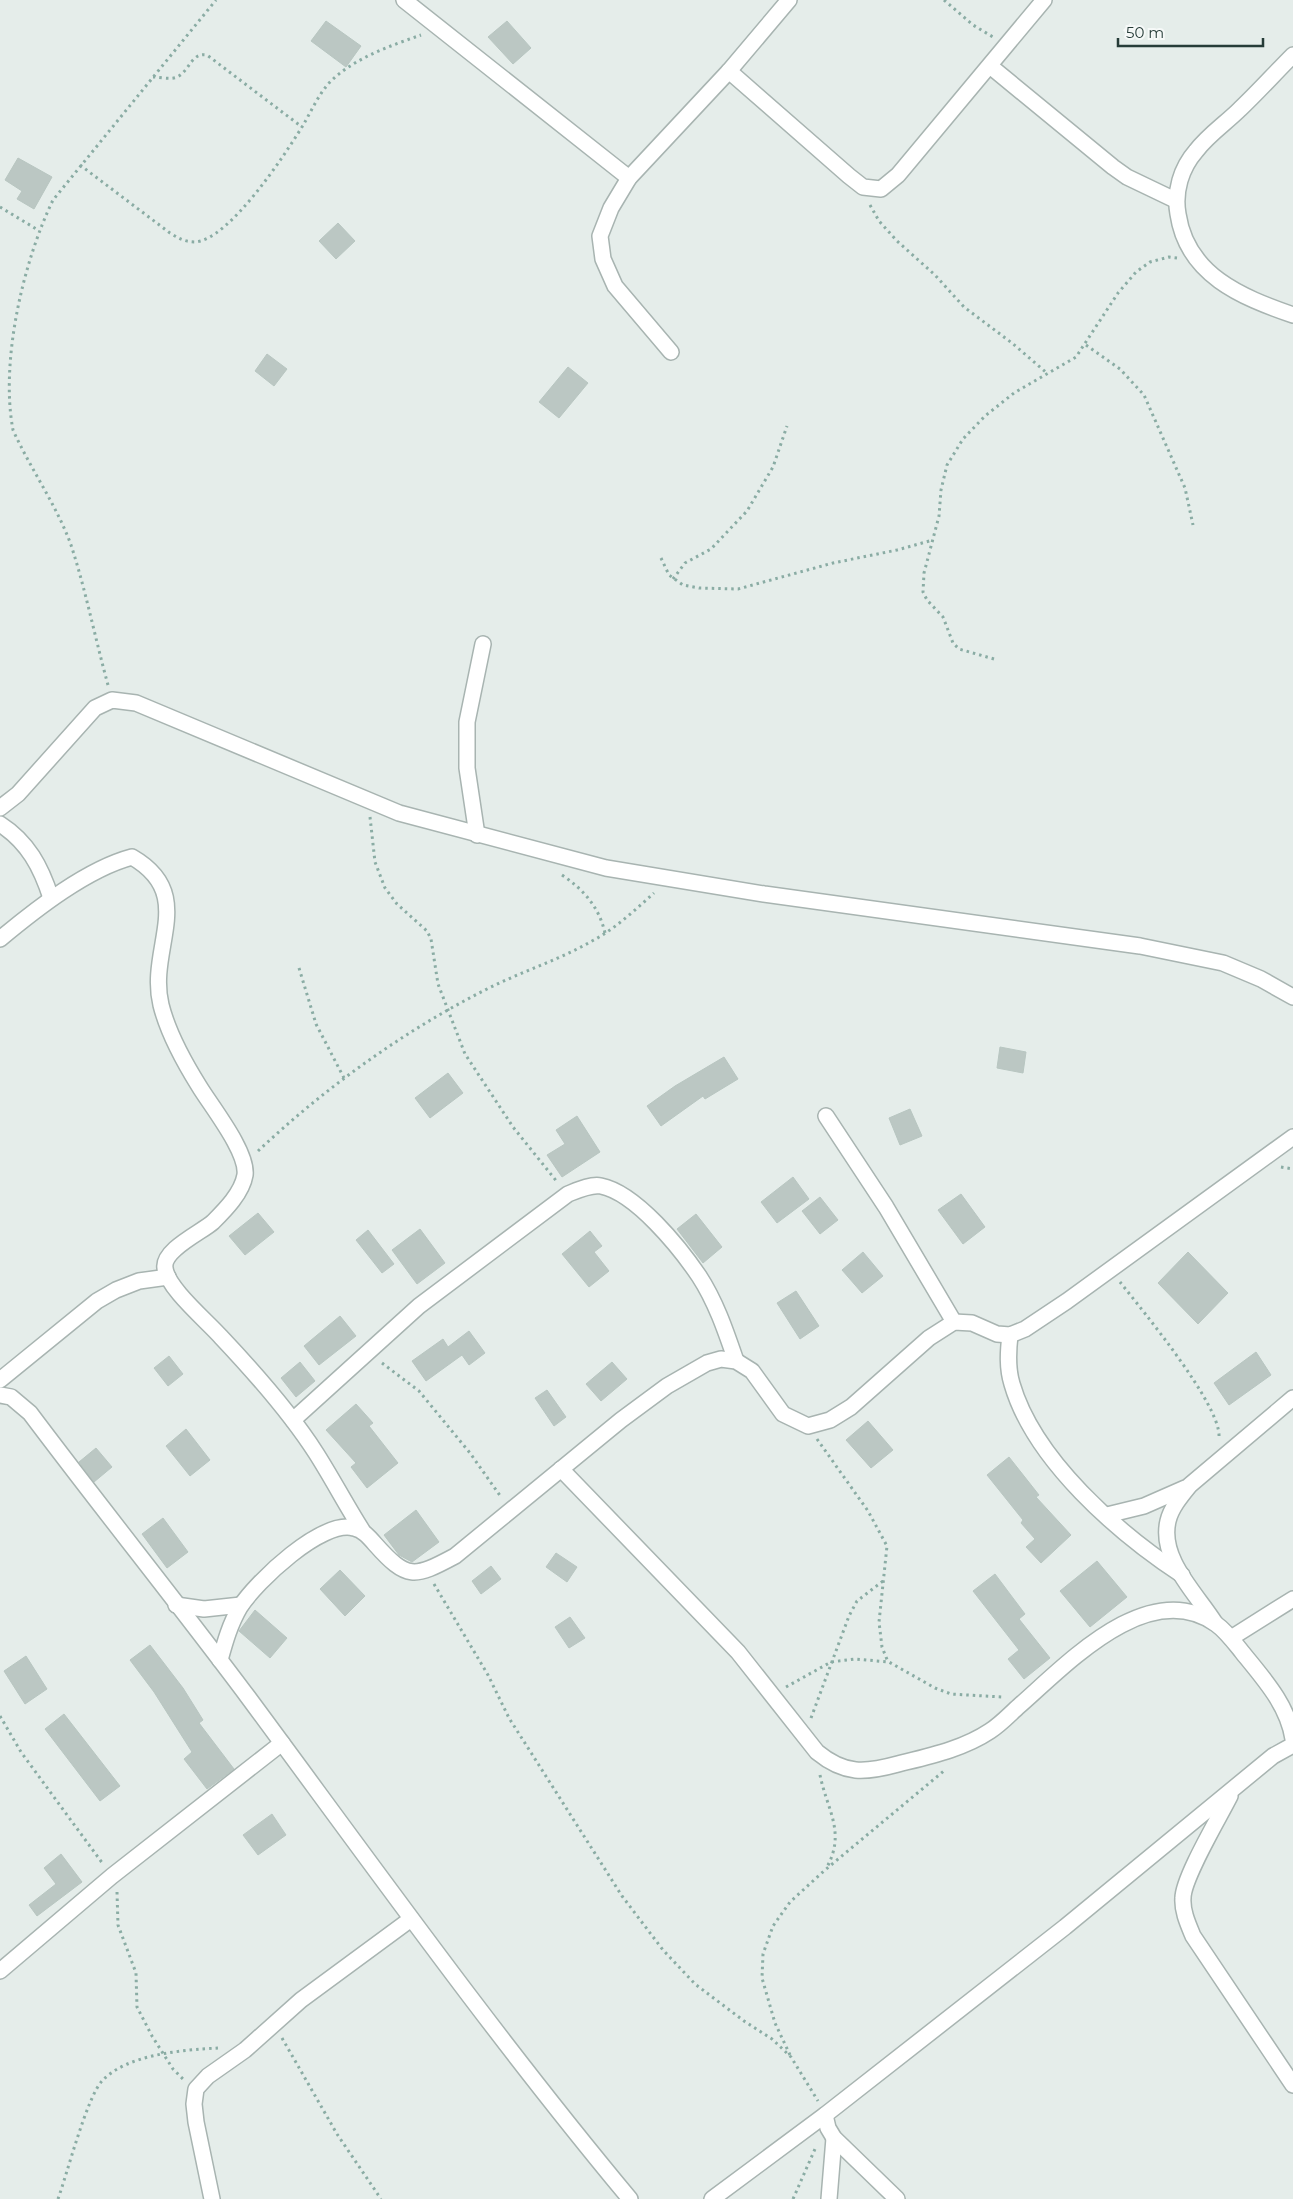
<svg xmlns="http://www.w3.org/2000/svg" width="1293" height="2199" viewBox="0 0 1293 2199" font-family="Montserrat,sans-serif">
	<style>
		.building { fill: #bbc7c3; stroke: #b8c6c1 }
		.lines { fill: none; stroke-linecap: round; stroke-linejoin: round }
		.street-casing { stroke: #a8b4b1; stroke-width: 18 }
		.path { stroke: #8aaca4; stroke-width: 3; stroke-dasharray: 2.5 4; stroke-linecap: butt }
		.street { stroke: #fff; stroke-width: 15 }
	</style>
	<rect width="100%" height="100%" fill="#e5edea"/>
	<!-- building -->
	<g class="building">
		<polygon points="326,21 361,46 346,67 311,41"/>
		<polygon points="507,21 531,48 513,64 488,37"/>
		<polygon points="18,158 52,177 34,209 17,199 22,191 5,180"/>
		<polygon points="338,223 355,241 336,259 319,241"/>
		<polygon points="267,354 287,369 274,386 255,371"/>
		<polygon points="568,367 588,383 559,418 539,402"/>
		<polygon points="1000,1047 1026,1052 1023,1073 997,1068"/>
		<polygon points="724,1057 738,1079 705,1099 703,1096 661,1126 647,1106 675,1086"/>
		<polygon points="448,1073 463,1093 430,1118 415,1098"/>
		<polygon points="910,1109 922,1136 900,1145 889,1118"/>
		<polygon points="577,1116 600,1152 562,1177 547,1155 565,1144 556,1130"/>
		<polygon points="793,1177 809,1199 777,1223 761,1202"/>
		<polygon points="961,1194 985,1227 963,1244 938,1210"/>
		<polygon points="820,1197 838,1220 820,1234 802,1211"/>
		<polygon points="258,1213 274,1232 245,1255 229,1236"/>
		<polygon points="696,1214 722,1247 703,1263 677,1229"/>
		<polygon points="420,1229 445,1263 417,1284 392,1250"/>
		<polygon points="368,1230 394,1264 382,1273 356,1240"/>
		<polygon points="590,1231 602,1246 594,1252 609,1271 589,1287 562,1254"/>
		<polygon points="863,1252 883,1276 862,1293 842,1270"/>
		<polygon points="1188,1252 1228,1293 1198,1324 1158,1283"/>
		<polygon points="796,1291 819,1326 800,1339 777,1303"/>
		<polygon points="340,1316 356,1336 319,1365 304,1346"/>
		<polygon points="469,1331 485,1353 469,1365 462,1355 426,1381 412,1361 443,1339 448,1347"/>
		<polygon points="1256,1352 1271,1375 1229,1405 1214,1383"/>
		<polygon points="169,1356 183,1374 168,1386 154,1368"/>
		<polygon points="300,1362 315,1381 296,1397 281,1378"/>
		<polygon points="612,1362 627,1379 601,1401 586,1384"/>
		<polygon points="547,1390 566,1417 554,1426 535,1398"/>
		<polygon points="356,1404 373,1423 369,1426 398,1463 367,1488 351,1467 356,1463 326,1430"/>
		<polygon points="868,1421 893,1450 871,1468 846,1440"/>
		<polygon points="186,1429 210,1460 190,1476 166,1446"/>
		<polygon points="96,1448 112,1467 94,1482 79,1462"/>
		<polygon points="1009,1457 1039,1495 1036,1497 1071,1535 1041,1563 1026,1547 1035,1539 1021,1523 1023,1520 987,1475"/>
		<polygon points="416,1510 439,1542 412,1562 399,1555 384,1535"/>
		<polygon points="163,1518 188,1552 167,1568 142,1534"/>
		<polygon points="556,1553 577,1567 567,1582 546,1567"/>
		<polygon points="1097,1561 1127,1597 1090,1627 1060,1591"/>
		<polygon points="491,1566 501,1579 481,1594 472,1581"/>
		<polygon points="340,1570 365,1596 345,1616 320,1589"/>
		<polygon points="995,1574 1025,1614 1019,1619 1050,1658 1024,1679 1008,1659 1019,1650 973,1591"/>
		<polygon points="255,1610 287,1638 270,1658 239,1631"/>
		<polygon points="570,1617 585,1638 569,1648 555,1627"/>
		<polygon points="150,1645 183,1688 203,1720 199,1723 234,1769 207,1789 184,1759 192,1752 154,1692 130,1660"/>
		<polygon points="26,1656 47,1689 25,1704 4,1671"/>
		<polygon points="64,1714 120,1786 100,1801 45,1729"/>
		<polygon points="272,1814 286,1835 258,1855 243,1835"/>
		<polygon points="61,1854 82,1882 37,1916 29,1905 56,1884 44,1868"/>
	</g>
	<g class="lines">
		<defs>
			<g id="street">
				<polyline points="404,0 629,178"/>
				<path d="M1293 55C1275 73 1258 92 1240 109 1226 123 1208 135 1196 151 1181 168 1174 192 1178 214 1187 275 1241 297 1293 315"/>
				<polyline points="990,66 1113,167 1127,177 1175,200"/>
				<polyline points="729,71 849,176 863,187 881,189 898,175 1044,0"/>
				<polyline points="671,352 615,286 603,259 600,236 611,208 629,178 729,71 789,0"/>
				<polyline points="0,808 18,794 95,708 112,700 136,703 399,813 606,868 764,894 1140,946 1223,963 1261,979 1293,997"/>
				<path d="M0 824C28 842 41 867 51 898"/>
				<polyline points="477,835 467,768 467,722 483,644"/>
				<path d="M0 939C36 909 87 869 132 857 198 895 147 948 161 1005 168 1033 184 1062 199 1086 211 1106 248 1152 245 1175 242 1193 225 1210 213 1222 202 1232 162 1250 165 1268 167 1288 207 1321 221 1337 255 1373 289 1411 316 1453 332 1478 346 1505 362 1530"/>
				<polyline points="826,1116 886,1207 954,1322"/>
				<path d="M1010 1335C1008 1352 1007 1368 1012 1384 1034 1460 1118 1533 1182 1575"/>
				<polyline points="0,1380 97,1301 116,1290 139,1281 168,1277"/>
				<path d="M0 1395 11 1397 30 1413C102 1509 177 1602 248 1697 373 1866 495 2037 630 2199"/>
				<path d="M293 1420 419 1306 568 1194C578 1190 591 1184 601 1186 636 1193 680 1248 699 1276 716 1302 726 1332 736 1361"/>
				<path d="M561 1469 738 1652 817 1752C845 1775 865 1773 898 1764 930 1756 963 1749 990 1731 1001 1724 1010 1714 1019 1706 1066 1665 1148 1576 1216 1624 1226 1631 1234 1642 1242 1652 1263 1678 1288 1705 1293 1739"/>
				<polyline points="1107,1515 1144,1506 1185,1488"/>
				<polyline points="176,1605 204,1609 241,1605"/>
				<path d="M1215 1623C1197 1594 1159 1559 1168 1521 1171 1508 1181 1496 1190 1485L1293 1398"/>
				<polyline points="1231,1638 1293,1599"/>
				<path d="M220 1660C225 1642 230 1624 240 1607 256 1582 322 1519 354 1528 363 1530 369 1537 375 1544 407 1580 414 1578 455 1556L621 1420 667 1386 707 1363 721 1359 736 1361 752 1371 783 1414 808 1426 830 1420 851 1407 929 1338 954 1322 972 1323 997 1334 1010 1335 1025 1329 1067 1301 1293 1137"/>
				<path d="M1230 1796C1219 1818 1183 1878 1183 1898 1182 1911 1188 1924 1193 1936L1293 2085"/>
				<polyline points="0,1971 112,1876 282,1743"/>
				<polyline points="825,2115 828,2128 834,2138 897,2199"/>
				<polyline points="212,2199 196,2122 194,2104 196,2089 208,2076 245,2050 301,2000 411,1919"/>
				<polyline points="712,2199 825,2115 1065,1927 1273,1756 1293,1745"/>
				<polyline points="829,2199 834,2138"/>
			</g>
		</defs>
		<!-- street casing -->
		<use href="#street" class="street-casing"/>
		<!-- path -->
		<g class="path">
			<polyline points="944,0 973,25 993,37"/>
			<path d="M153 77C160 77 170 80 177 77 190 71 191 52 207 55L302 127"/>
			<path d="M80 165 170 233C178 238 185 242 195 242 229 240 284 156 302 127 311 112 318 95 330 82 354 58 390 46 421 35"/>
			<polyline points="870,205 879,221 897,241 935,275 964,307 1012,343 1048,374"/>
			<polyline points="0,207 38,230"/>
			<polyline points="1086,345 1120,369 1144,395 1185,488 1193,525"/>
			<polyline points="661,558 669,575 683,585 699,588 738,589 833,563 897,550 933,540"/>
			<polyline points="673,579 685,563 711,549 747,511 773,467 787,426"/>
			<polyline points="994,659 959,649 953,643 943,617 927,600 923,592 924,573 939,516 941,490 947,465 963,439 985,416 1014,393 1076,357 1118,293 1136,272 1150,262 1169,257 1177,258"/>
			<path d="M108 685C95 638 86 591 71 545 57 506 30 468 13 430 0 362 23 262 53 200L216 0"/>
			<polyline points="370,817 375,862 385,888 397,904 427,931 431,939 438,984 465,1054 513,1127 558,1183"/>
			<path d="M562 875C584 890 599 907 605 933"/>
			<polyline points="299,968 316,1024 344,1078"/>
			<path d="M258 1151C326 1087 405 1030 489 988 523 971 559 960 592 941 615 929 635 910 654 893"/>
			<polyline points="1281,1167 1293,1169"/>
			<path d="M1120 1282C1142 1310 1221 1405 1219 1437"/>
			<polyline points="382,1363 419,1391 470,1453 501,1497"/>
			<polyline points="817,1439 868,1511 887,1546 879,1622 882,1647 888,1662"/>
			<polyline points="434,1584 488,1675 509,1718 622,1896 663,1950 695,1984 744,2021 772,2039 791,2057 818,2101"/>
			<polyline points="786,1687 831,1662 855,1659 889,1662 935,1688 951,1694 1002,1697"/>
			<polyline points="0,1716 21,1752 103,1864"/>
			<polyline points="811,1718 849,1616 857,1601 883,1581"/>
			<path d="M820 1775C827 1810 846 1832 827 1867"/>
			<polyline points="117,1892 118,1925 136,1973 137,2007 152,2036 173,2069 184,2080"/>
			<polyline points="282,2038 337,2134 381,2199"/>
			<polyline points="790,2055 775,2023 762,1978 763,1954 773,1926 790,1902 825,1870 945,1770"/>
			<path d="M58 2199C67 2174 87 2097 102 2081 127 2054 183 2050 218 2048"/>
			<polyline points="793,2199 815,2149"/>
		</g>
		<!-- street -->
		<use href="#street" class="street"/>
	</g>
	<!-- scale -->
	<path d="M1118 38v8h145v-8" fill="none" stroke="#263c38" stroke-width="2.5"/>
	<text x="1126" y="38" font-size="15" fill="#263c38" stroke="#f6f9f8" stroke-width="4" paint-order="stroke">50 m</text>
</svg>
